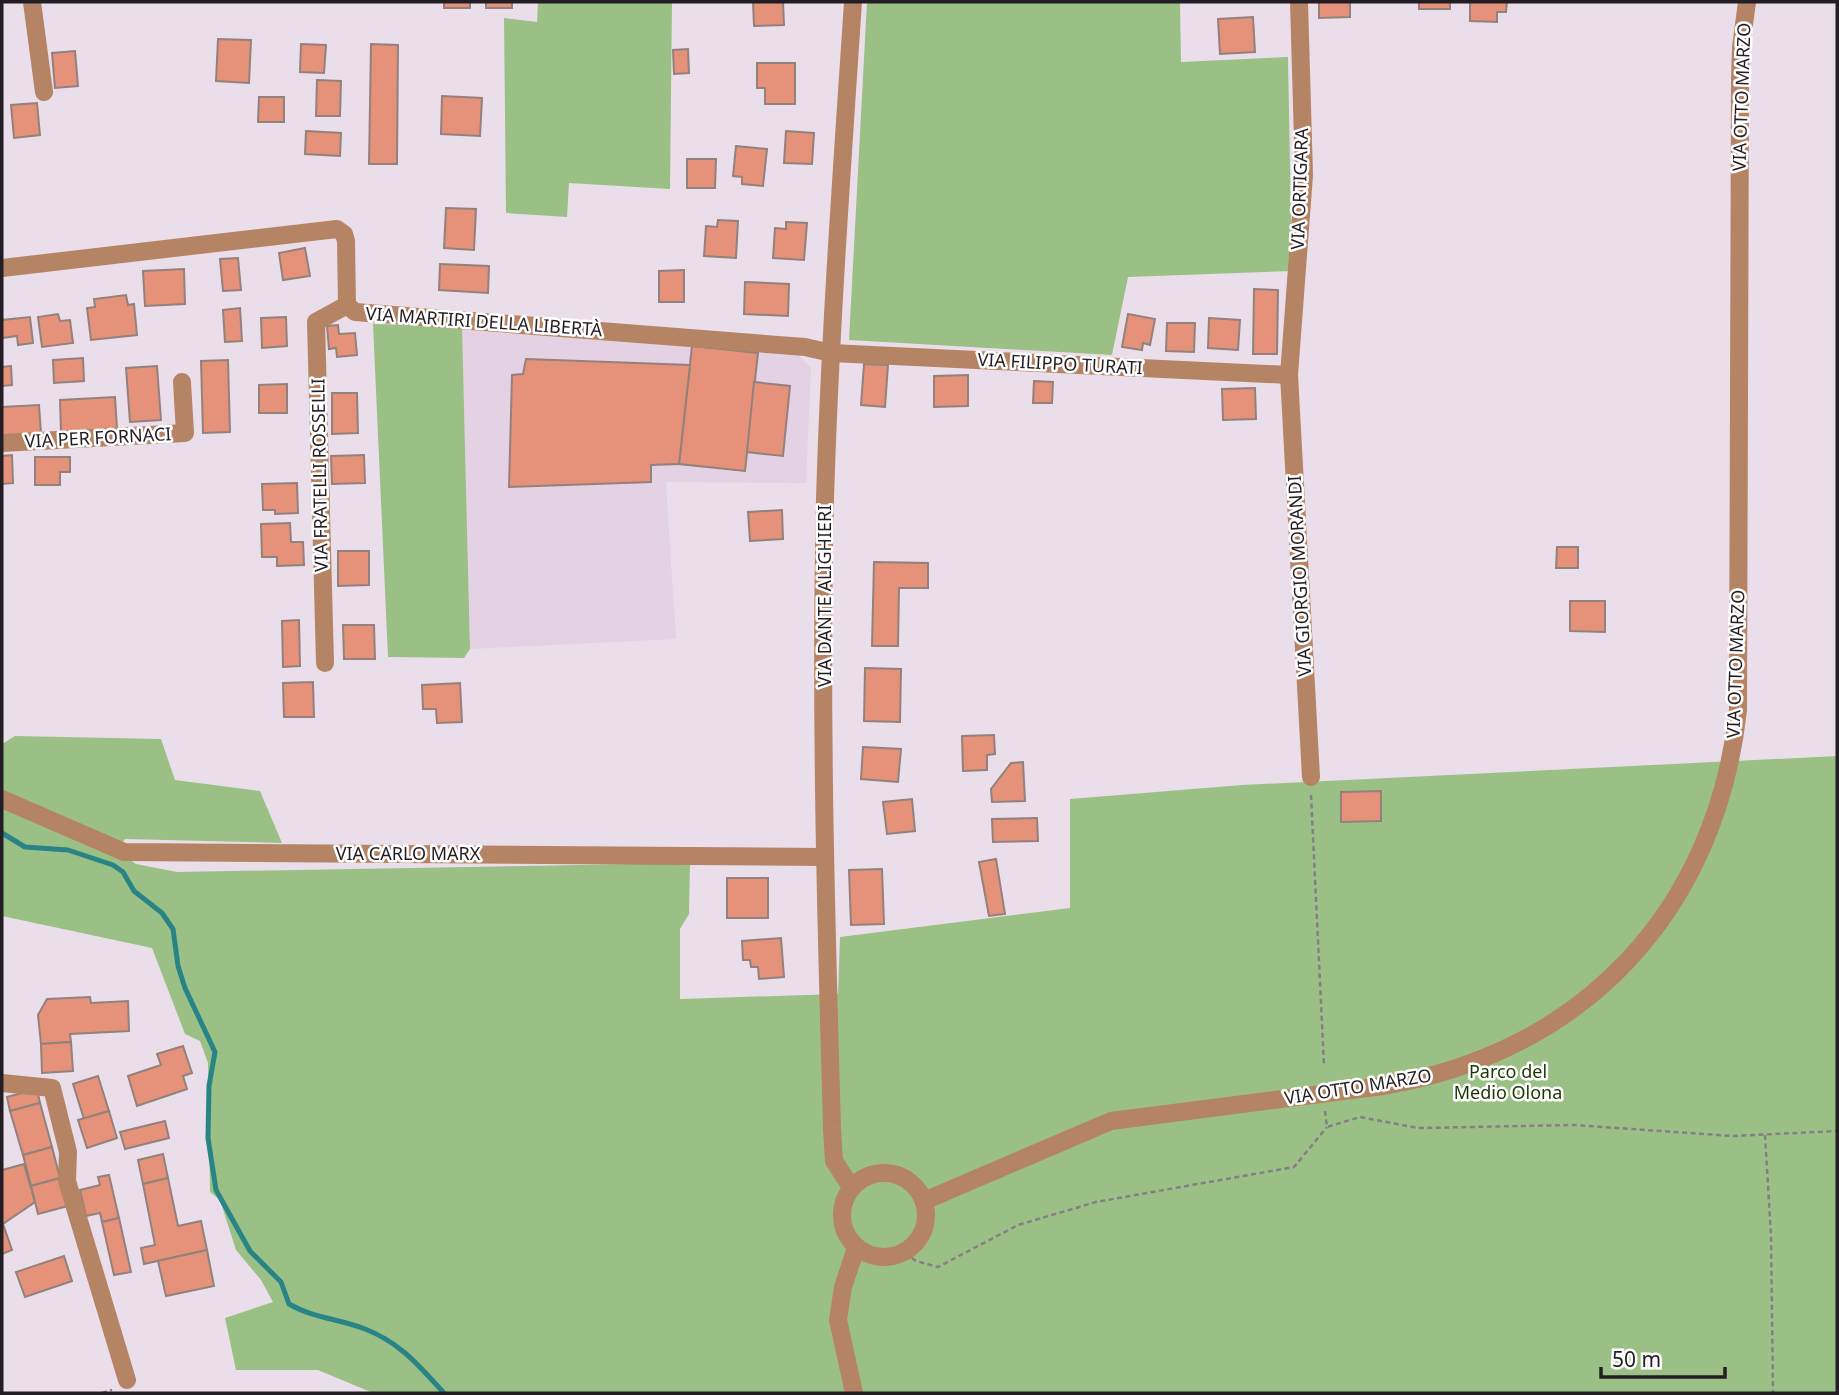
<svg xmlns="http://www.w3.org/2000/svg" width="1839" height="1395" viewBox="0 0 1839 1395" font-family="'Noto Sans',sans-serif">
	<style>
		.built { fill: #e4d1e3 }
		.green { fill: #9bc086 }
		.lines { fill: none; stroke-linecap: round; stroke-linejoin: round }
		.stream { stroke: #298486; stroke-width: 5 }
		.building { fill: #e6917a; stroke: #92817c; stroke-width: 2 }
		.path { stroke: #867d86; stroke-width: 2.5; stroke-dasharray: 5 3.5; stroke-linecap: butt }
		.minor { stroke: #b58464; stroke-width: 18 }
		.labels { text-anchor: middle; stroke-width: 5; stroke-linejoin: round; paint-order: stroke }
		.street-label { font-size: 18px; fill: #231e23; stroke: #fff }
		.park-label { font-size: 18px; fill: #1a3603; stroke: #fff }
	</style>
	<rect width="100%" height="100%" fill="#ebdeeb"/>
	<!-- built -->
	<polygon class="built" points="462,326 799,356 811,368 806,483 666,482 676,639 470,649"/>
	<!-- green -->
	<g class="green">
		<polygon points="538,2 672,2 670,189 569,183 567,217 506,213 504,18 537,22"/>
		<polygon points="867,2 1180,2 1181,62 1288,57 1292,271 1128,277 1112,355 849,340"/>
		<polygon points="373,324 462,326 470,649 464,658 388,657"/>
		<polygon points="15,736 161,739 175,780 260,791 282,843 125,839 117,851 136,864 177,872 690,863 689,914 680,929 680,999 838,994 840,937 1070,908 1070,799 1242,785 1837,756 1837,1393 373,1393 318,1370 236,1370 225,1318 273,1302 261,1280 236,1250 220,1200 210,1192 208,1063 200,1041 185,1034 152,948 2,916 2,744"/>
	</g>
	<g class="lines">
		<!-- stream -->
		<path class="stream" d="M2 833 25 847 68 850 113 865 123 872 134 891 162 913 173 929 178 966 185 988 215 1052 209 1086 208 1138 216 1190 250 1251 281 1282 289 1304C313 1318 340 1319 365 1329 401 1343 419 1366 444 1393"/>
	</g>
	<!-- building -->
	<g class="building">
		<rect x="444" y="2" width="26" height="6"/>
		<rect x="486" y="2" width="26" height="6"/>
		<polygon points="753,2 783,2 784,25 754,26"/>
		<polygon points="1319,2 1350,2 1350,17 1319,18"/>
		<rect x="1419" y="2" width="31" height="7"/>
		<polygon points="1470,2 1507,2 1506,12 1497,12 1497,22 1470,21"/>
		<polygon points="1253,17 1255,52 1220,54 1218,19"/>
		<polygon points="218,39 251,40 249,83 216,81"/>
		<polygon points="301,44 326,45 324,73 300,72"/>
		<polygon points="371,44 398,45 397,164 369,164"/>
		<polygon points="688,49 689,73 674,74 673,50"/>
		<polygon points="75,51 78,86 55,88 52,53"/>
		<polygon points="757,63 795,63 795,104 765,104 765,88 757,88"/>
		<polygon points="317,80 341,81 340,116 316,116"/>
		<polygon points="442,96 482,98 480,136 441,134"/>
		<polygon points="259,97 284,97 284,122 258,122"/>
		<polygon points="37,103 40,135 14,138 11,105"/>
		<polygon points="306,131 341,133 340,156 305,154"/>
		<polygon points="786,131 814,133 812,164 784,163"/>
		<polygon points="736,146 767,149 763,186 742,184 742,177 733,176"/>
		<polygon points="687,159 716,159 715,188 687,188"/>
		<polygon points="446,208 476,209 474,250 444,248"/>
		<polygon points="718,220 738,221 736,258 704,256 706,226 717,227"/>
		<polygon points="786,222 807,223 804,260 773,258 775,228 786,229"/>
		<polygon points="305,248 310,276 283,280 279,253"/>
		<polygon points="238,258 241,290 223,291 220,259"/>
		<polygon points="440,264 489,266 488,293 439,290"/>
		<polygon points="184,269 185,304 145,306 143,271"/>
		<polygon points="684,270 684,302 659,302 659,271"/>
		<polygon points="745,282 789,284 788,316 744,314"/>
		<polygon points="1254,289 1278,290 1277,354 1253,354"/>
		<polygon points="126,295 128,305 134,304 137,335 91,340 87,308 95,307 94,299"/>
		<polygon points="240,308 242,341 225,342 223,310"/>
		<polygon points="58,314 60,321 70,320 73,343 42,347 38,317"/>
		<polygon points="1128,314 1155,319 1150,345 1143,343 1142,350 1122,347"/>
		<polygon points="30,317 33,343 18,345 17,336 2,338 2,320"/>
		<polygon points="286,317 287,346 262,348 261,318"/>
		<polygon points="1209,318 1240,320 1238,350 1208,348"/>
		<polygon points="1167,323 1195,323 1194,352 1166,351"/>
		<polygon points="338,325 339,334 355,333 357,355 337,357 336,348 329,349 327,326"/>
		<polygon points="692,346 758,353 745,471 679,464"/>
		<polygon points="83,358 84,381 54,383 53,360"/>
		<polygon points="526,359 690,365 679,464 651,465 651,482 509,487 512,375 523,374"/>
		<polygon points="228,360 230,432 203,433 201,361"/>
		<polygon points="864,364 888,365 885,407 861,405"/>
		<polygon points="11,366 12,385 2,386 2,367"/>
		<polygon points="157,366 161,420 130,422 126,368"/>
		<polygon points="968,375 968,406 934,407 934,376"/>
		<polygon points="1034,381 1053,382 1052,403 1033,403"/>
		<polygon points="754,382 790,386 783,456 747,452"/>
		<polygon points="287,384 287,413 259,413 259,385"/>
		<polygon points="1255,388 1256,419 1223,420 1222,389"/>
		<polygon points="332,393 357,393 358,433 332,434"/>
		<polygon points="115,397 117,429 61,432 60,400"/>
		<polygon points="39,405 41,434 2,437 2,407"/>
		<polygon points="12,455 13,483 2,484 2,456"/>
		<polygon points="364,455 365,483 332,484 331,456"/>
		<polygon points="35,457 70,457 70,472 60,472 60,485 35,485"/>
		<polygon points="297,483 298,513 275,514 275,510 263,510 262,484"/>
		<polygon points="782,510 783,539 750,541 748,512"/>
		<polygon points="290,523 291,542 303,542 304,565 277,566 277,557 262,557 261,524"/>
		<polygon points="1557,547 1578,547 1578,568 1556,568"/>
		<polygon points="338,551 369,551 369,585 338,586"/>
		<polygon points="874,562 928,563 928,588 899,588 898,646 872,646"/>
		<polygon points="1570,601 1605,601 1605,632 1570,631"/>
		<polygon points="299,620 300,666 283,667 282,621"/>
		<polygon points="343,625 374,625 375,659 344,659"/>
		<polygon points="865,668 901,669 900,722 864,721"/>
		<polygon points="313,682 314,717 284,717 283,683"/>
		<polygon points="460,683 462,722 437,723 436,709 423,709 422,685"/>
		<polygon points="994,735 995,754 987,755 987,770 963,771 962,736"/>
		<polygon points="863,747 901,749 898,782 861,779"/>
		<polygon points="1023,762 1025,801 992,802 991,789 1011,763"/>
		<polygon points="1381,791 1381,821 1341,822 1341,792"/>
		<polygon points="912,799 915,831 887,834 883,802"/>
		<polygon points="1037,818 1038,841 993,842 992,819"/>
		<polygon points="996,859 1005,914 989,916 979,862"/>
		<polygon points="882,869 884,924 851,925 849,870"/>
		<rect x="727" y="878" width="41" height="40"/>
		<polygon points="781,938 784,977 759,979 758,967 751,967 750,960 743,960 742,941"/>
		<polygon points="90,997 91,1003 128,1001 129,1031 70,1034 71,1042 41,1044 38,1015 47,999"/>
		<polygon points="71,1042 73,1071 42,1073 41,1044"/>
		<polygon points="183,1046 192,1073 183,1076 187,1089 137,1106 128,1076 161,1065 157,1054"/>
		<polygon points="98,1076 109,1111 84,1119 73,1084"/>
		<polygon points="37,1089 40,1103 10,1111 7,1097"/>
		<polygon points="40,1103 52,1147 23,1155 10,1111"/>
		<polygon points="109,1111 117,1138 87,1148 78,1120"/>
		<polygon points="165,1121 169,1138 125,1149 120,1132"/>
		<polygon points="52,1147 60,1178 31,1186 23,1155"/>
		<polygon points="163,1154 168,1178 143,1184 138,1160"/>
		<polygon points="24,1164 35,1202 3,1224 12,1250 2,1254 2,1170"/>
		<polygon points="109,1175 119,1218 102,1222 100,1213 86,1216 80,1190 100,1185 98,1177"/>
		<polygon points="60,1178 68,1206 38,1214 31,1186"/>
		<polygon points="168,1178 178,1226 201,1221 207,1250 144,1264 141,1248 155,1245 143,1184"/>
		<polygon points="119,1218 131,1272 114,1275 102,1222"/>
		<polygon points="207,1250 214,1286 166,1296 158,1261"/>
		<polygon points="64,1256 72,1281 25,1297 16,1272"/>
	</g>
	<g class="lines">
		<!-- path -->
		<g class="path">
			<polyline points="1311,795 1324,1065"/>
			<polyline points="1325,1111 1327,1127 1360,1117 1418,1128 1574,1125 1733,1136 1837,1131"/>
			<polyline points="1765,1135 1771,1236 1773,1393"/>
			<polyline points="905,1253 916,1261 938,1267 1018,1225 1096,1202 1294,1167 1327,1127"/>
			<polyline points="102,1393 112,1390"/>
		</g>
		<!-- minor -->
		<g class="minor">
			<polyline points="32,2 44,92"/>
			<polyline points="1299,2 1304,175 1289,375 1311,777"/>
			<polyline points="2,268 337,229 344,234 346,241 347,305 355,312 805,347 831,353 1289,375"/>
			<polyline points="2,443 185,433 182,382"/>
			<polyline points="325,663 316,322 347,305"/>
			<polyline points="2,799 124,852 824,857"/>
			<polyline points="2,1083 52,1088 68,1152 67,1181 127,1380"/>
			<circle cx="884" cy="1215" r="42"/>
			<path d="M851 1187 834 1161 832 1128C826 918 820 709 825 499 830 333 842 167 853 2"/>
			<path d="M924 1201 1111 1121 1383 1086C1583 1053 1716 911 1738 710L1740 79 1741 47 1747 2"/>
			<polyline points="854,1393 838,1320 843,1287 856,1248"/>
		</g>
	</g>
	<g class="labels">
		<!-- street labels -->
		<g class="street-label">
			<text transform="translate(1742 97) rotate(-88)" y="6">VIA OTTO MARZO</text>
			<text transform="translate(1300 189) rotate(-88)" y="6">VIA ORTIGARA</text>
			<text transform="translate(484 322) rotate(4)" y="6">VIA MARTIRI DELLA LIBERTÀ</text>
			<text transform="translate(1060 364) rotate(3)" y="6">VIA FILIPPO TURATI</text>
			<text transform="translate(98 438) rotate(-3)" y="6">VIA PER FORNACI</text>
			<text transform="translate(320 475) rotate(-91)" y="6">VIA FRATELLI ROSSELLI</text>
			<text transform="translate(1300 576) rotate(-93)" y="6">VIA GIORGIO MORANDI</text>
			<text transform="translate(825 596) rotate(-90)" y="6">VIA DANTE ALIGHIERI</text>
			<text transform="translate(1736 664) rotate(-88)" y="6">VIA OTTO MARZO</text>
			<text x="408" y="860">VIA CARLO MARX</text>
			<text transform="translate(1358 1087) rotate(-9)" y="6">VIA OTTO MARZO</text>
		</g>
		<!-- park labels -->
		<g class="park-label">
			<text x="1508" y="1078">Parco del<tspan x="1508" dy="21">Medio Olona</tspan></text>
		</g>
	</g>
	<!-- border -->
	<rect width="1839" height="1395" fill="none" stroke="#231e23" stroke-width="7"/>
	<!-- scale -->
	<path d="M1601 1367v10h124v-10" fill="none" stroke="#231e23" stroke-width="3.5"/>
	<text x="1612" y="1367" font-size="21" fill="#231e23" stroke="#ffffff" stroke-width="5" paint-order="stroke">50 m</text>
</svg>
